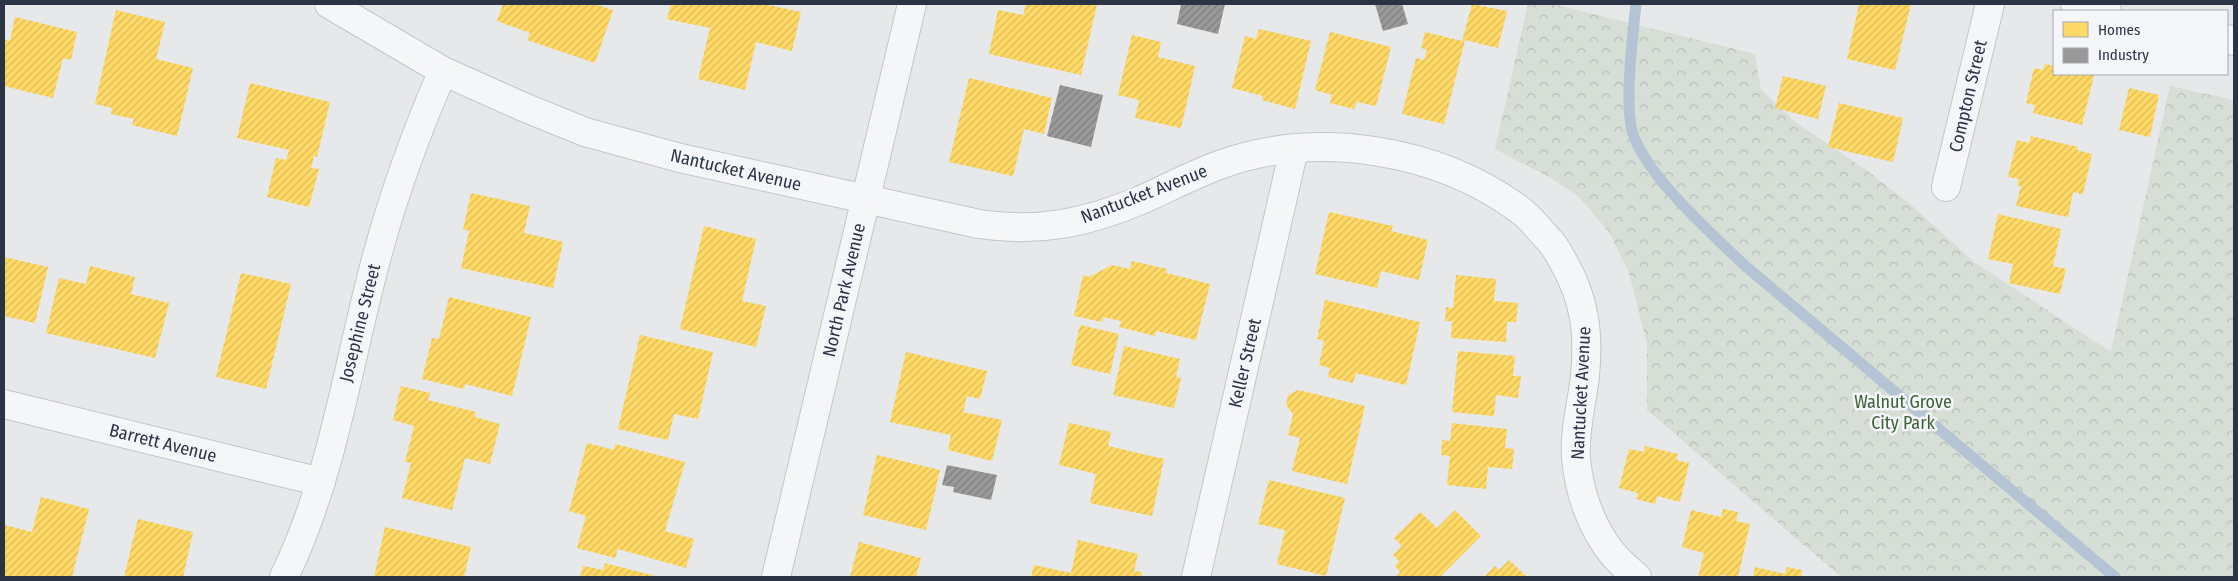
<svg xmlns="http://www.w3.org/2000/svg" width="2238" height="581" viewBox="0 0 2238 581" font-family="'Fira Sans Condensed',sans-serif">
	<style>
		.forest { fill: url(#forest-crowns) }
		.homes { fill: url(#homes-hatch) }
		.industry { fill: url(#industry-hatch) }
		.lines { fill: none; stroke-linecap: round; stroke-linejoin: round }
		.stream { stroke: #b4c4d5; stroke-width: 11 }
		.minor-casing { stroke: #c4c6c8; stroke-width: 30 }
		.minor { stroke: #f5f6f7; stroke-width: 28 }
		.labels { text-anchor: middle; stroke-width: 5; stroke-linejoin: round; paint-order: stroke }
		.street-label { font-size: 18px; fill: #2b3445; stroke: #f4f6f9 }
		.park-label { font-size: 18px; fill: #3f6138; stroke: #f4f6f9 }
	</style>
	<defs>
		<pattern id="forest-crowns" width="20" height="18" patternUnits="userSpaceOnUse" patternTransform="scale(1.25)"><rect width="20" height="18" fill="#d6ded6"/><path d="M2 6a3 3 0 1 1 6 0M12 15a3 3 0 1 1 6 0" fill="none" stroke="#b8bfb9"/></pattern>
		<pattern id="homes-hatch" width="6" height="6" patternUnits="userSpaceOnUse" patternTransform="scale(1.25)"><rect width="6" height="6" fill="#ffd966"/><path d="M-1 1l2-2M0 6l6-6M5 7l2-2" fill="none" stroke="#dbbb5a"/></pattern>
		<pattern id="industry-hatch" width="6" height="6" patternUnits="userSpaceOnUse" patternTransform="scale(1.25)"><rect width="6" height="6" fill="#999"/><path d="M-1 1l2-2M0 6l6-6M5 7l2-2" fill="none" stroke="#7d7e7f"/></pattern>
	</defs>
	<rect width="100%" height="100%" fill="#e6e8ea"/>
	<!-- forest -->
	<polygon class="forest" points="1528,4 1553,4 1755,54 1761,89 1794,121 1869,172 1910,204 1974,262 2111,352 2170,86 2234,100 2234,577 1841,577 1647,410 1647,344 1629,273 1609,232 1579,197 1549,177 1495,149"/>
	<!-- homes -->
	<g class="homes">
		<polygon points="503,4 595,4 613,10 595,63 527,40 530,33 497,21"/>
		<polygon points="671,4 764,4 801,12 792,51 756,42 745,90 698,79 710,28 667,19"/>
		<polygon points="1026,4 1097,4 1081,75 989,54 998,10 1023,15"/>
		<polygon points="1472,4 1507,11 1498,48 1465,40 1444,124 1402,114 1416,58 1424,60 1427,50 1421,48 1425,32 1462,41"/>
		<polygon points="1859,4 1911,4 1895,70 1847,59"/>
		<polygon points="116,10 165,22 156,59 193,68 177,136 132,125 134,119 111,114 112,108 95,104"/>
		<polygon points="15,17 77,32 71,60 63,58 53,98 4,86 4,39 10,41"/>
		<polygon points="1259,29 1311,41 1295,109 1262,100 1263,96 1232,88 1245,36 1256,39"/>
		<polygon points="1330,32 1391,47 1376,106 1357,102 1354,109 1330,103 1332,95 1315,90"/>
		<polygon points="1132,35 1161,42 1158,57 1195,66 1181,128 1135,118 1139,100 1118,95"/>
		<polygon points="2045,64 2054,66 2054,74 2094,75 2082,125 2033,113 2035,105 2026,103 2034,68 2043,70"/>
		<polygon points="1783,76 1826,86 1818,119 1775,108"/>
		<polygon points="969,78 1052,98 1044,134 1024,129 1013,176 949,162"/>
		<polygon points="250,83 330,102 317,157 314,156 311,168 319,169 309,207 267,197 276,158 286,160 289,150 237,138"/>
		<polygon points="2129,88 2159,95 2150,137 2119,130"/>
		<polygon points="1839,103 1903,118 1893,162 1828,147"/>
		<polygon points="2031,136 2078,147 2077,150 2092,154 2083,194 2073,192 2068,217 2016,206 2021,186 2017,185 2019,179 2008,177 2017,140 2029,143"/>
		<polygon points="471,193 530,206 524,233 563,242 553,288 461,268 469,231 463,229"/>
		<polygon points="1329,212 1393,226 1391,231 1428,240 1419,280 1381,271 1377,288 1315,274"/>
		<polygon points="1998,214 2061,229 2053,266 2066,269 2060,294 2009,283 2013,264 1988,259"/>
		<polygon points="704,226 756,239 742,301 766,306 756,347 680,329"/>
		<polygon points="4,257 48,267 35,323 4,316"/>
		<polygon points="1132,261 1167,269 1166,273 1210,284 1196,340 1156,331 1155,336 1119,327 1121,321 1103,317 1102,322 1074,316 1083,275 1089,277 1112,265 1130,269"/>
		<polygon points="90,266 135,277 131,294 169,303 155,358 46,333 59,278 86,284"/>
		<polygon points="241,273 291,284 266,389 216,377"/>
		<polygon points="1456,275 1496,279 1494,301 1518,303 1516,322 1507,322 1506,342 1451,338 1452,321 1445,321 1446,307 1453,308"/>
		<polygon points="449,297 531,317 512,396 465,384 464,389 422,379 432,338 439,339"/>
		<polygon points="1325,300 1420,322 1406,385 1356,373 1353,383 1328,377 1330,368 1319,365 1324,341 1317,339"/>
		<polygon points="1080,325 1119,334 1110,374 1071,365"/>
		<polygon points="640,335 713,352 698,419 674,414 668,440 618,429"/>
		<polygon points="1124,346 1180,359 1176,377 1181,378 1174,408 1113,395"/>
		<polygon points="1458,351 1515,356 1513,376 1521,376 1518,398 1496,395 1494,416 1452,412"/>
		<polygon points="906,352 987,371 980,399 967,396 963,412 1002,420 992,461 948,450 951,435 890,422"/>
		<polygon points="401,386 430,393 428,400 476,412 475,417 500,424 490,464 465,458 452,510 402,498 411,463 405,462 414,426 393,420"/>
		<polygon points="1298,390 1365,406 1347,484 1292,471 1300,438 1288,435 1293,414 1286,405 1288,395"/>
		<polygon points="1069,423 1111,432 1108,446 1164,459 1152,516 1090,503 1096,474 1059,465"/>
		<polygon points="1452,423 1507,429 1505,448 1514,449 1512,469 1488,467 1486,489 1447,485 1450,456 1441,455 1442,440 1450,441"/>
		<polygon points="587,443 614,450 615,444 685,462 665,531 694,539 686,568 618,549 615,558 577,548 586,516 569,511"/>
		<polygon points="1645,446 1678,454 1676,460 1689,463 1680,502 1657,496 1655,504 1636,499 1638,493 1619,488 1629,449 1644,452"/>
		<polygon points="877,455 940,470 926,530 863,515"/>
		<polygon points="1269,480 1345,498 1326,576 1277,564 1285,530 1258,524"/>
		<polygon points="41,497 89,509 72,577 4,577 4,525 32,532"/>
		<polygon points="1723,509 1738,512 1736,521 1750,524 1738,577 1720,575 1719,577 1698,577 1704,553 1682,547 1691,510 1721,517"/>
		<polygon points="1455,510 1481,536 1440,577 1396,577 1400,572 1395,566 1399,561 1393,555 1402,546 1394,538 1420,512 1437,528"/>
		<polygon points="138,519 193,532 183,577 124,577"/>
		<polygon points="385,527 471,547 464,577 374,577"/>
		<polygon points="1078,540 1138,554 1134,571 1142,572 1141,577 1031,577 1034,565 1071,573"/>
		<polygon points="859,542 921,558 916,577 850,577"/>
		<polygon points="1509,560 1527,577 1484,577 1495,566 1499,570"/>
		<polygon points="605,563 659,577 580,577 583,566 603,570"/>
		<polygon points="1755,567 1785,574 1787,567 1802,570 1801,577 1753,577"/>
	</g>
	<!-- industry -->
	<g class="industry">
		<polygon points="1181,4 1225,4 1218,34 1177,24"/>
		<polygon points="1375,4 1402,4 1408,24 1383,31"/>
		<polygon points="1060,85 1103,95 1091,147 1047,136"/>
		<polygon points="947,465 997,475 991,500 953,492 954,487 942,485"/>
	</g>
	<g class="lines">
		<!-- stream -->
		<path class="stream" d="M1636 4C1633 35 1623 109 1634 137 1651 180 1709 231 1743 264L2115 577"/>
		<defs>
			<g id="minor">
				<path d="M329 4 443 71 521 106 585 132 680 158 979 224C1038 233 1086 223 1141 200 1168 188 1194 174 1222 164 1318 130 1438 149 1520 210 1532 219 1541 232 1551 242 1556 248 1560 256 1564 263 1585 300 1589 333 1585 376 1582 403 1574 431 1576 458 1579 492 1591 527 1612 553 1619 562 1629 570 1637 577"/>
				<polyline points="2075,4 2107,11"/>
				<polyline points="2227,39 2234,41"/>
				<polyline points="1946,187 1990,4"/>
				<polyline points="4,404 321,482"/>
				<path d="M284 577C330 483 346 376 372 275 390 204 414 137 443 71"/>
				<polyline points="776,577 912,4"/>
				<polyline points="1196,577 1294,149"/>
			</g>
		</defs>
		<!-- minor casing -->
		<use href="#minor" class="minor-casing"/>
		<!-- minor -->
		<use href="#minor" class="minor"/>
	</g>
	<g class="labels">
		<!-- street labels -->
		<g class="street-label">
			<text transform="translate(1968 96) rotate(-77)" y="6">Compton Street</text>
			<text transform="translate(736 170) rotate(13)" y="6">Nantucket Avenue</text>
			<text transform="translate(1144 194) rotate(-21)" y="6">Nantucket Avenue</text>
			<text transform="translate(844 290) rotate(-77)" y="6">North Park Avenue</text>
			<text transform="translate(360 323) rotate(-76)" y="6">Josephine Street</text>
			<text transform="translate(1245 363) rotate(-77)" y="6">Keller Street</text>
			<text transform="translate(1581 393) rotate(-87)" y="6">Nantucket Avenue</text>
			<text transform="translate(163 443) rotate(14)" y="6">Barrett Avenue</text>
		</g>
		<!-- park labels -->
		<g class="park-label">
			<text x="1903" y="408">Walnut Grove<tspan x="1903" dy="21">City Park</tspan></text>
		</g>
	</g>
	<!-- border -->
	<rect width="2238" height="581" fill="none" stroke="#2b3445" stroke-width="10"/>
	<!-- legend -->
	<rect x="2053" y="10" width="175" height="65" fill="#f4f6f9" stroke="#a4a8b1"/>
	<rect x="2063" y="22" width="25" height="15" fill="#ffd966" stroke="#a4a8b1"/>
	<text x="2098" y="35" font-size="15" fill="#2b3445">Homes</text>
	<rect x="2063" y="48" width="25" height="15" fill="#999999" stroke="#a4a8b1"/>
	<text x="2098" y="60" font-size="15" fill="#2b3445">Industry</text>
</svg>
